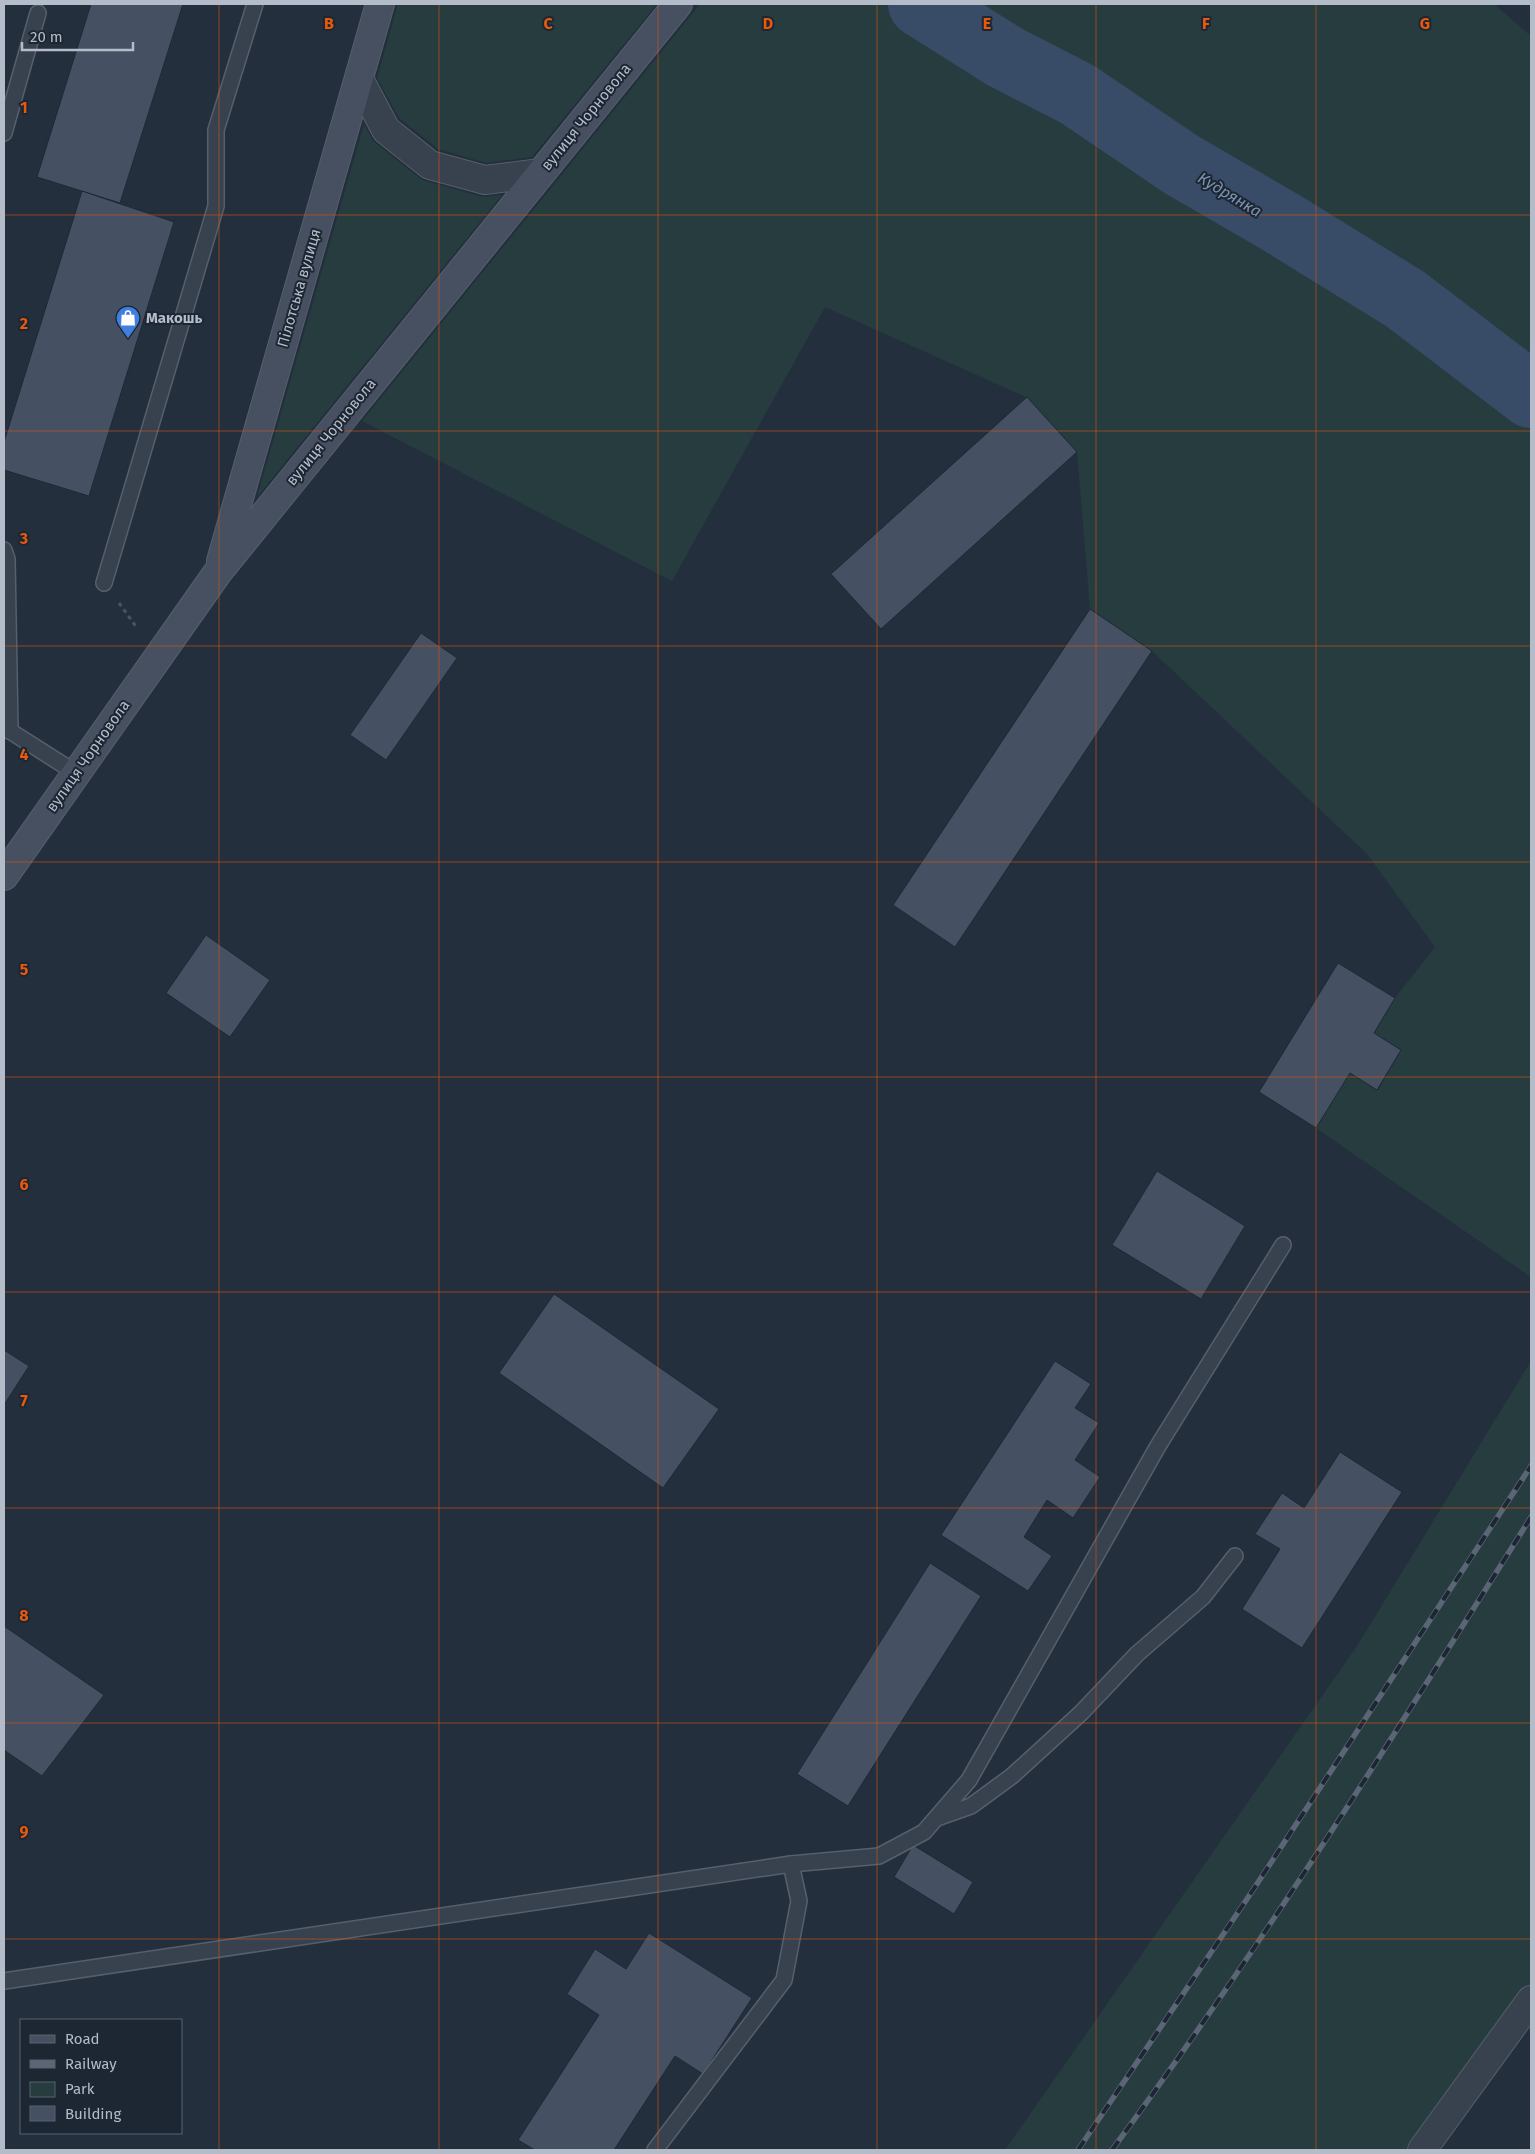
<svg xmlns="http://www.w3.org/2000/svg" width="1535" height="2154" viewBox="0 0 1535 2154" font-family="'Fira Sans',sans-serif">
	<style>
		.green { fill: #263c3f }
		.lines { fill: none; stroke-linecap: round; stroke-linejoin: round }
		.river { stroke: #394c67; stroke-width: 66 }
		.building { fill: #455162; stroke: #1f2835 }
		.lane-casing { stroke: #565f6c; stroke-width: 18 }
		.street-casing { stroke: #565f6c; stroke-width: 30 }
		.secondary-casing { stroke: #565f6c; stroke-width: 30 }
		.path { stroke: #44595c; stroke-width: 3; stroke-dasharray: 4 4; stroke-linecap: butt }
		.lane { stroke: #38414e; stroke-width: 15 }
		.street { stroke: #38414e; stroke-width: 28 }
		.secondary { stroke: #465061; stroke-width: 28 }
		.rail-casing { stroke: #5a6575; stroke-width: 5.5 }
		.rail { stroke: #1d2633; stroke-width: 4; stroke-dasharray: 11; stroke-linecap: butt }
		.grid { fill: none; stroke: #e8590c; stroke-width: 1; stroke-opacity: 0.55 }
		.labels { text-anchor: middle; stroke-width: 4; stroke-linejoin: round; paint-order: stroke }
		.street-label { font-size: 15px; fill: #b4bcc9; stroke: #1d2633 }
		.poi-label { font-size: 15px; font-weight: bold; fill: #b4bcc9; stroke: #1d2633; text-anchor: start }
		.water-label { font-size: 16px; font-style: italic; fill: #7c92b1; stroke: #1d2633 }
		.grid-label { font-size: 16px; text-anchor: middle; font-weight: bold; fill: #e8590c; stroke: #1d2633; stroke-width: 4; stroke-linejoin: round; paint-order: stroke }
	</style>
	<rect width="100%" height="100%" fill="#242f3e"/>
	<!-- green -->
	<g class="green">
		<polygon points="398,4 657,4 532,157 486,163 438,149 399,118 377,78"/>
		<polygon points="700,4 1494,4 1531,36 1531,1277 1316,1128 1350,1073 1378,1090 1401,1050 1374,1033 1395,998 1435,947 1367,854 1152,651 1090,609 1077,452 1026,397 825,307 672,581 362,421"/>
		<polygon points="364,124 373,141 422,180 483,197 502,195 257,497"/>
		<polygon points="1531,1361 1531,2000 1422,2150 1005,2150 1357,1646"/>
	</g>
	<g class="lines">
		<!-- river -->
		<polyline class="river" points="921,4 1005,57 1077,94 1182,165 1282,223 1405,299 1531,395"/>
	</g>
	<!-- building -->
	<g class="building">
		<polygon points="91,4 183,4 120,203 37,177"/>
		<polygon points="82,191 174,222 89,496 4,470 4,442"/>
		<polygon points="1027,397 1077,452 881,629 831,574"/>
		<polygon points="1090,609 1152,651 955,947 893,905"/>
		<polygon points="421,633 457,658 386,760 350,735"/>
		<polygon points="206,935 270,980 230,1037 166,993"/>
		<polygon points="1338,963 1395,998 1374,1033 1401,1050 1377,1090 1350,1073 1316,1128 1259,1092"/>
		<polygon points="1157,1171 1245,1226 1201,1299 1112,1245"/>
		<polygon points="554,1294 719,1409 663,1488 499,1373"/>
		<polygon points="4,1350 29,1366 4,1405"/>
		<polygon points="1055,1361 1091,1384 1075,1408 1099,1423 1075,1460 1100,1477 1073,1518 1047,1500 1024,1537 1052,1556 1028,1591 941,1535"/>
		<polygon points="1340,1452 1402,1492 1302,1648 1242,1609 1280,1549 1255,1534 1282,1493 1304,1508"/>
		<polygon points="930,1563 981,1596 848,1806 797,1774"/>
		<polygon points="4,1626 104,1695 42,1776 4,1750"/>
		<polygon points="913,1845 973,1882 954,1914 894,1877"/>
		<polygon points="649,1933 752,1998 703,2074 675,2056 614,2150 535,2150 518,2140 599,2015 567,1994 595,1949 626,1969"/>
	</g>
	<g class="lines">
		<defs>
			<g id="lane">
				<polyline points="4,133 38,13"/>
				<polyline points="4,550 7,559 10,731"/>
				<polyline points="104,583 216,206 216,130 255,4"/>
				<polyline points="4,724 10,731 76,773"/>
				<polyline points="937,1818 971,1806 1012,1776 1081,1713 1137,1654 1203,1597 1235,1556"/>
				<polyline points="4,1981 791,1864 879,1856 924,1832 969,1780 1158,1446 1283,1245"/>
				<polyline points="655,2150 784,1980 799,1901 791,1864"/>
			</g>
			<g id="street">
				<polyline points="359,79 386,130 430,165 485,180 541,173"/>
				<polyline points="1422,2150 1531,2000"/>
			</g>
			<g id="secondary">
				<polyline points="221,561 380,4"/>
				<polyline points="4,876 218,572 678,4"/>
			</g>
		</defs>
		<!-- lane casing -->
		<use href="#lane" class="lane-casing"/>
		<!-- street casing -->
		<use href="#street" class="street-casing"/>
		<!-- secondary casing -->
		<use href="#secondary" class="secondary-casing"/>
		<!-- path -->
		<polyline class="path" points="119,603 137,628"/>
		<!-- lane -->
		<use href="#lane" class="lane"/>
		<!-- street -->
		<use href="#street" class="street"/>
		<!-- secondary -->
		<use href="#secondary" class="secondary"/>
		<defs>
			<g id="rail">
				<polyline points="1078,2150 1253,1890 1531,1466"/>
				<path d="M1112 2150C1262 1946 1397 1731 1531 1517"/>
			</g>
		</defs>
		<!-- rail casing -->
		<use href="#rail" class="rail-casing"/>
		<!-- rail -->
		<use href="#rail" class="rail"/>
	</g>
	<!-- grid -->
	<path class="grid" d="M219 4V2150M439 4V2150M658 4V2150M877 4V2150M1096 4V2150M1316 4V2150M4 215H1531M4 431H1531M4 646H1531M4 862H1531M4 1077H1531M4 1292H1531M4 1508H1531M4 1723H1531M4 1939H1531"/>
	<!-- icons -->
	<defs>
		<symbol id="shop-pin" viewBox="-11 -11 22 30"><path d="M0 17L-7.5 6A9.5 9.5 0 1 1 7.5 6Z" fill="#3f7fe0" stroke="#1d2633"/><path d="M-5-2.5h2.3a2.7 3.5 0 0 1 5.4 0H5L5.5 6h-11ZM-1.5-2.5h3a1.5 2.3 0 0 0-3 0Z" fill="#fff"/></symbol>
	</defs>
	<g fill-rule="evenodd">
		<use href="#shop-pin" x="114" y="304" width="28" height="38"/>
	</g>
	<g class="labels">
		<!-- street labels -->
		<g class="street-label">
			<text transform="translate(586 117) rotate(-51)" y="5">вулиця Чорновола</text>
			<text transform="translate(299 288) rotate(-74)" y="5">Пілотська вулиця</text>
			<text transform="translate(331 432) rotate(-51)" y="5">вулиця Чорновола</text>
			<text transform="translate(88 756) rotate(-55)" y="5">вулиця Чорновола</text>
		</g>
		<!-- poi labels -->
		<g class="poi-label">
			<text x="146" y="323">Макошь</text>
		</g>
		<!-- water labels -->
		<g class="water-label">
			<text transform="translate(1230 194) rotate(31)" y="6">Кудрянка</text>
		</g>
	</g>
	<g class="grid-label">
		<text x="329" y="29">B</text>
		<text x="548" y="29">C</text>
		<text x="768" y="29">D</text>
		<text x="987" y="29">E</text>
		<text x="1206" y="29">F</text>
		<text x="1425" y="29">G</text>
		<text x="24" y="113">1</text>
		<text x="24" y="329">2</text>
		<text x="24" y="544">3</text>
		<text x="24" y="760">4</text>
		<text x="24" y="975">5</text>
		<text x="24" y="1190">6</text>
		<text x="24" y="1406">7</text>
		<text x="24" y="1621">8</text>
		<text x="24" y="1837">9</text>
	</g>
	<!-- border -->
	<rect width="1535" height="2154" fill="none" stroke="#b4bcc9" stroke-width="10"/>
	<!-- legend -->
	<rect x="20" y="2019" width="162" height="115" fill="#1d2633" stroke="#59626f"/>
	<rect x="30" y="2035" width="25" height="8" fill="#465061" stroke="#59626f"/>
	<text x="65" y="2044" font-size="15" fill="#b4bcc9">Road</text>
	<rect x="30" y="2060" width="25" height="8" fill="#5a6575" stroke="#59626f"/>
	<text x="65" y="2069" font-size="15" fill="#b4bcc9">Railway</text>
	<rect x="30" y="2082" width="25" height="15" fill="#263c3f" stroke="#59626f"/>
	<text x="65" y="2094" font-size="15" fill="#b4bcc9">Park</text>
	<rect x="30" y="2106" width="25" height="15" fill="#455162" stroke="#59626f"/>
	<text x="65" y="2119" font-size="15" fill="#b4bcc9">Building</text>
	<!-- scale -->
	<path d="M22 42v8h111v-8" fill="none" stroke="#b4bcc9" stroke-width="2.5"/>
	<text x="30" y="42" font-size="15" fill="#b4bcc9" stroke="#1d2633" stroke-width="4" paint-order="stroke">20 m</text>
</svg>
